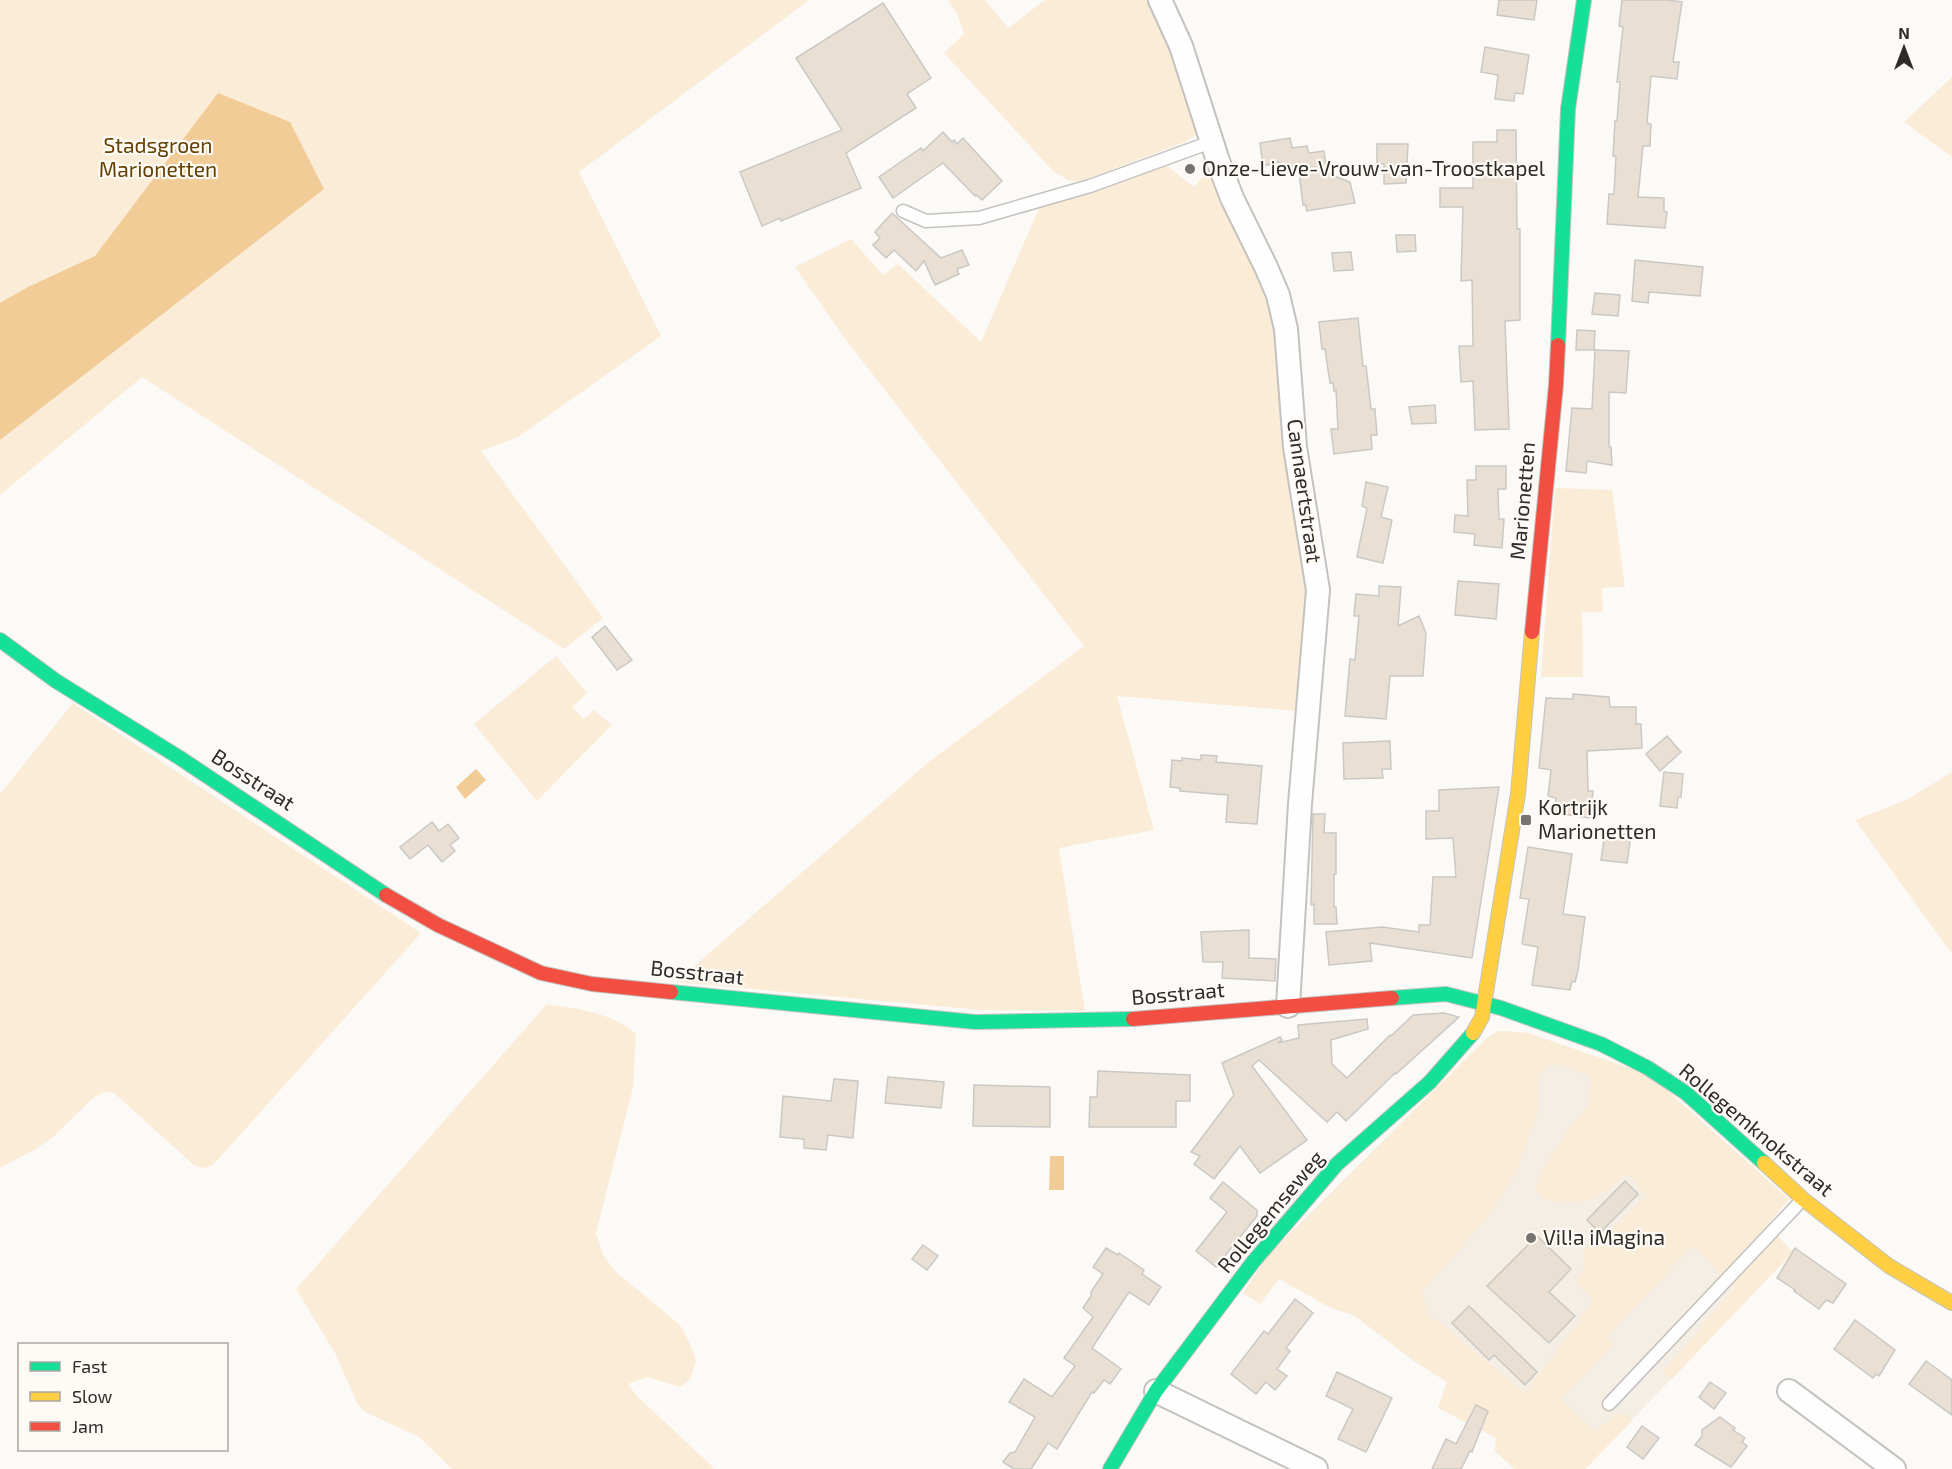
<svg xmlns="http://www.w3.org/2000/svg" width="1952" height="1469" viewBox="0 0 1952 1469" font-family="'Exo 2',sans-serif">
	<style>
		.built { fill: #f5eee4 }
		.green { fill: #fbecd8; fill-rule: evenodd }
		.water { fill: #f2cc96 }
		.building { fill: #e9e0d3; stroke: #cac8c5; stroke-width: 1.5 }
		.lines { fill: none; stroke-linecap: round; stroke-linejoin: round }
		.lane-casing { stroke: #c4c2bf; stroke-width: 15 }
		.street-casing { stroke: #c4c2bf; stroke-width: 26 }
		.fast-casing { stroke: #c4c2bf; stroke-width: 16 }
		.slow-casing { stroke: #c4c2bf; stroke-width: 16 }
		.jam-casing { stroke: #c4c2bf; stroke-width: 16 }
		.lane { stroke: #fffefe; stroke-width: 12 }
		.street { stroke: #fffefe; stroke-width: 22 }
		.fast { stroke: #16e098; stroke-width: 14 }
		.slow { stroke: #ffcf43; stroke-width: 14 }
		.jam { stroke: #f24e42; stroke-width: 14 }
		.poi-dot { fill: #767370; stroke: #fefaf5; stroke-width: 2 }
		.labels { text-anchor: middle; stroke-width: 4.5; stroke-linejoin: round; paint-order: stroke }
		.park-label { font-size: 21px; fill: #633f00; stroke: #fefaf5 }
		.poi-label { font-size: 21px; fill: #2e2b28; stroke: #fefaf5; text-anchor: start }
		.street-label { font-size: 21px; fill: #2e2b28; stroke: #fefaf5 }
	</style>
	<rect width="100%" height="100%" fill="#fcfaf7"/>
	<!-- built -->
	<polygon class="built" points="1502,1031 1528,1033 1789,1199 1767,1225 1793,1252 1585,1469 1515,1469 1495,1451 1496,1438 1438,1408 1447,1382 1414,1361 1355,1316 1331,1308 1496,1032"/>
	<!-- green -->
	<g class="green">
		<polygon points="0,0 809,0 579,172 661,336 518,437 481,451 603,618 564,649 142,377 0,495"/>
		<polygon points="948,0 985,0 1008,28 1045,0 1151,0 1198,122 1196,135 1185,142 1079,182 1068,180 1054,172 944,53 964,34 958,16"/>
		<polygon points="1952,77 1952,157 1904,122"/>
		<polygon points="1167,166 1194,187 1210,169 1272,300 1307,597 1297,711 1117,696 1154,830 1059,848 1085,1011 981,1010 676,982 930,761 1084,646 846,340 795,267 851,239 883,275 898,264 981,342 1040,206"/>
		<polygon points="1555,488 1612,490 1625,587 1602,588 1603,612 1582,612 1583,677 1541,677"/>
		<polygon points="556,656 587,693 572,707 584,719 594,710 612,725 537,801 474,724"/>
		<polygon points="73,703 421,933 213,1165 204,1168 195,1166 114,1093 104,1092 93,1098 53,1137 36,1149 0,1168 0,794"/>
		<polygon points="1952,772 1952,954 1855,820 1908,799"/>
		<path d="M547 1004C579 1009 610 1012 636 1034L633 1087 596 1233 603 1255 616 1272 680 1325 690 1344 696 1361 690 1380 680 1387 647 1377 628 1384 636 1395 715 1469H452L419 1437 365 1412 357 1403 335 1353 296 1289Z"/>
		<path d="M1502 1031 1528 1033 1650 1075 1789 1199 1767 1225 1793 1252 1671 1380 1662 1373 1735 1287 1693 1246 1606 1337 1613 1345 1561 1399 1595 1431 1617 1414 1630 1415 1632 1421 1585 1469H1515L1495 1451 1496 1438 1438 1408 1447 1382 1414 1361 1355 1316 1331 1308 1279 1279 1260 1304 1243 1293 1268 1255 1488 1037 1496 1032ZM1550 1064 1572 1068 1590 1076 1591 1101C1569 1129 1547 1156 1535 1190 1549 1207 1578 1205 1597 1196 1608 1190 1618 1181 1628 1174L1646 1196 1624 1219 1592 1237 1584 1253 1585 1267 1576 1283 1594 1301 1525 1393 1430 1315 1422 1292 1487 1218 1516 1173 1538 1112V1083L1540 1072Z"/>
	</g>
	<!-- water -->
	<g class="water">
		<polygon points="218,93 290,122 324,189 0,440 0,303 28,287 95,256"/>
		<polygon points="476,769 486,780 465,799 456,787"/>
		<polygon points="1050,1156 1064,1156 1064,1190 1049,1190"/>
	</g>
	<!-- building -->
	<g class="building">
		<polygon points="1499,0 1537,0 1534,20 1497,15"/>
		<polygon points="1622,0 1667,0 1682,2 1673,62 1679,62 1677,79 1651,76 1647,123 1651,124 1650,146 1643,146 1638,197 1664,198 1664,211 1667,212 1665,228 1607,224 1609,194 1614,194 1616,156 1613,156 1615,121 1617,121 1620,82 1617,82 1623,27 1619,26"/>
		<polygon points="883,3 931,78 907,94 916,108 846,153 861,188 781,221 780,218 762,226 740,172 842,130 796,58"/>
		<polygon points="1485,47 1529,55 1523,94 1515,93 1514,101 1495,99 1498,75 1481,72"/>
		<polygon points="1497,130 1516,130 1517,229 1520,229 1520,320 1505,321 1509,429 1475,430 1473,381 1461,382 1459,346 1473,346 1472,280 1461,281 1463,207 1440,207 1440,188 1473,188 1473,142 1497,142"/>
		<polygon points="943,132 952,142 954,140 957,144 963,138 1002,181 982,200 976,195 975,196 943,163 893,198 879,177 921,148 923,151"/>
		<polygon points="1290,138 1292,148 1307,146 1309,153 1324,151 1327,173 1350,182 1355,203 1307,211 1305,204 1303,205 1299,172 1282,175 1280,162 1263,166 1260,143"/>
		<polygon points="1377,144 1408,144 1406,183 1384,184 1384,164 1377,164"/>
		<polygon points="892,213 941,258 962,250 969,265 957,269 959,274 935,285 924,261 916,271 894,250 886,258 873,245 880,238 875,232"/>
		<polygon points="1396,235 1415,235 1416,251 1397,252"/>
		<polygon points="1351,252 1353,270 1334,271 1332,253"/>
		<polygon points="1635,260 1703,267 1700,296 1649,292 1648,303 1632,301"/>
		<polygon points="1595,293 1620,295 1618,316 1592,314"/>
		<polygon points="1358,318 1363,366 1366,366 1371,409 1375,409 1377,435 1371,435 1372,449 1334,454 1331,429 1338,429 1336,390 1334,391 1333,383 1330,383 1325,349 1322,349 1319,322"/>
		<polygon points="1577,330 1595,331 1594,350 1576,350"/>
		<polygon points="1595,350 1629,351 1626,393 1609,392 1609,447 1611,447 1612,465 1587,461 1586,473 1566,471 1572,408 1592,409"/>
		<polygon points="1435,405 1436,423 1412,424 1409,407"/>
		<polygon points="1476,466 1506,466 1506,489 1498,489 1499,519 1504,519 1502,548 1474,545 1475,534 1454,532 1455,515 1468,516 1467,480 1476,480"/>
		<polygon points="1366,482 1388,487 1381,517 1392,520 1383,563 1357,557 1367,508 1362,506"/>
		<polygon points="1458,581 1499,584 1496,619 1455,615"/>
		<polygon points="1379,586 1401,587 1398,626 1419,616 1426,633 1423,676 1390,676 1386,719 1345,716 1350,659 1355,660 1359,616 1354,616 1356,594 1379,596"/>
		<polygon points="605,626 632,660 617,670 592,637"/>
		<polygon points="1573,694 1609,697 1610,707 1636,707 1636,724 1641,724 1642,748 1587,751 1588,791 1593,791 1590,818 1555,813 1556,798 1548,796 1551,770 1539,768 1546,698 1573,699"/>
		<polygon points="1667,736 1681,752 1660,771 1646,754"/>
		<polygon points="1390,741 1391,769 1382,769 1383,778 1344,779 1343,743"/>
		<polygon points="1201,755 1217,756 1216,762 1262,766 1257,824 1226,822 1228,795 1180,791 1180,788 1170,787 1172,760 1182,761 1182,758 1201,760"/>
		<polygon points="1664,772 1683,774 1681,797 1678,797 1677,808 1660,806"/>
		<polygon points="1499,787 1472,958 1370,943 1372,961 1329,965 1326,932 1382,927 1419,932 1419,925 1430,925 1433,877 1456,877 1453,838 1426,839 1426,811 1439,811 1439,790"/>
		<polygon points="1313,814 1325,814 1324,833 1336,833 1336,874 1334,874 1334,907 1336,907 1337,924 1314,924 1314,904 1311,905"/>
		<polygon points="432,822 439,831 448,824 459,838 450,845 455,851 442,862 428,845 410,859 400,847"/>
		<polygon points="1605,832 1631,835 1627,863 1601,860"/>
		<polygon points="1528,847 1572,854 1563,914 1585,917 1578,970 1575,982 1572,981 1570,990 1532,985 1538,947 1522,944 1529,899 1520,898"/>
		<polygon points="1249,930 1249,958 1276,959 1275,981 1222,978 1223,962 1203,962 1201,932"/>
		<polygon points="1444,1013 1459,1017 1396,1074 1395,1073 1346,1121 1337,1112 1327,1122 1259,1060 1252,1066 1307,1140 1260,1173 1240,1146 1214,1179 1194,1164 1200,1156 1191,1152 1234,1095 1222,1063 1280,1037 1282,1040 1278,1043 1299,1038 1298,1025 1367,1019 1368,1029 1331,1040 1332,1064 1347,1078 1390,1035 1391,1036 1413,1015"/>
		<polygon points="1098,1071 1190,1075 1190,1101 1176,1101 1176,1127 1089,1127 1090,1097 1097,1097"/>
		<polygon points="888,1077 944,1082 941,1108 885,1103"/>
		<polygon points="834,1079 858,1081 853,1138 828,1135 826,1150 804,1148 804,1139 780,1137 783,1096 831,1101"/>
		<polygon points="974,1085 1050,1087 1050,1127 973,1126"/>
		<polygon points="1625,1181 1638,1194 1600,1233 1587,1220"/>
		<polygon points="1223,1182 1257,1210 1257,1216 1216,1267 1196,1251 1227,1212 1210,1198"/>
		<polygon points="1537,1236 1571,1269 1549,1292 1575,1316 1549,1343 1487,1286"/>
		<polygon points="923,1245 938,1256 927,1270 912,1259"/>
		<polygon points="1106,1248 1118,1255 1119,1253 1144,1270 1142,1274 1161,1287 1149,1305 1129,1292 1092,1348 1121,1369 1110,1384 1104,1380 1094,1393 1092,1392 1057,1449 1048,1443 1031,1469 1014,1469 1003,1462 1010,1453 1015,1452 1035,1417 1009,1402 1024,1379 1052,1397 1075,1366 1064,1358 1093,1317 1083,1308 1091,1296 1091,1292 1103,1274 1093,1267"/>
		<polygon points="1795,1248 1846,1284 1833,1303 1826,1300 1819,1309 1794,1291 1795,1290 1777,1278"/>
		<polygon points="1295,1299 1313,1313 1286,1348 1290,1351 1277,1369 1287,1376 1275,1390 1266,1382 1256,1394 1231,1374 1264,1331 1268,1334"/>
		<polygon points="1469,1306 1537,1372 1525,1385 1494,1355 1489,1360 1452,1323"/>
		<polygon points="1855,1320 1895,1350 1879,1376 1876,1374 1873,1378 1834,1349"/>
		<polygon points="1926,1361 1952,1380 1952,1415 1909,1384"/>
		<polygon points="1337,1372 1392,1398 1366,1452 1338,1439 1353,1409 1326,1396"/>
		<polygon points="1710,1382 1726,1393 1714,1409 1699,1397"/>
		<polygon points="1476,1405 1488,1411 1472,1452 1470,1451 1461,1469 1432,1469 1446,1439 1456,1444"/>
		<polygon points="1720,1417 1735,1428 1733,1430 1745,1438 1742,1442 1747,1446 1731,1467 1695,1445 1702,1436 1702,1430"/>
		<polygon points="1642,1426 1659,1438 1643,1459 1627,1447"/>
	</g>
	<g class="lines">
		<defs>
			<g id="lane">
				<polyline points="903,211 926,221 979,218 1090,186 1211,142"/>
				<polyline points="1609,1404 1802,1200"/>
			</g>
			<g id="street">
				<polyline points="1160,0 1181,46 1218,161 1232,198 1266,267 1278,295 1286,329 1295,447 1318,590 1300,804 1288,1006"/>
				<polyline points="1156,1391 1316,1469"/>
				<polyline points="1789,1391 1894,1469"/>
			</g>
			<g id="fast">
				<polyline points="1558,345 1568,109 1584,0"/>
				<polyline points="0,640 56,681 180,758 386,895"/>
				<polyline points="671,992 975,1022 1133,1019"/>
				<polyline points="1392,998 1446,994 1501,1008 1601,1044 1648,1068 1686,1093 1764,1163"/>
				<polyline points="1110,1469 1156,1391 1253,1262 1337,1164 1430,1082 1473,1033"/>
			</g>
			<g id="slow">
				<polyline points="1473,1033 1482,1017 1518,794 1532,632"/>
				<polyline points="1764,1163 1803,1199 1889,1266 1952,1303"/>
			</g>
			<g id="jam">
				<polyline points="1532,632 1556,385 1558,345"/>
				<polyline points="386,895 438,925 541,973 592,984 671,992"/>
				<polyline points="1133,1019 1392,998"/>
			</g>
		</defs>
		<!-- lane casing -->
		<use href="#lane" class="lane-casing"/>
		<!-- street casing -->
		<use href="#street" class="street-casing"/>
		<!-- fast casing -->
		<use href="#fast" class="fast-casing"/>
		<!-- slow casing -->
		<use href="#slow" class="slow-casing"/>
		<!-- jam casing -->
		<use href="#jam" class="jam-casing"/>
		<!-- lane -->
		<use href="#lane" class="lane"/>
		<!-- street -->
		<use href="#street" class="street"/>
		<!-- fast -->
		<use href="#fast" class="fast"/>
		<!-- slow -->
		<use href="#slow" class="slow"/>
		<!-- jam -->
		<use href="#jam" class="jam"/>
	</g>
	<!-- markers -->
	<g class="poi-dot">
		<circle cx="1190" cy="169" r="6"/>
		<rect x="1520" y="814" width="12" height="12" rx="3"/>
		<circle cx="1531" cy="1238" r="6"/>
	</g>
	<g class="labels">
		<!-- park labels -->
		<g class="park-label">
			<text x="158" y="153">Stadsgroen<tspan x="158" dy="24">Marionetten</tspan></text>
		</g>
		<!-- poi labels -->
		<g class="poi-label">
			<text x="1202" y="176">Onze-Lieve-Vrouw-van-Troostkapel</text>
			<text x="1538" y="815">Kortrijk<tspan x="1538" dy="24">Marionetten</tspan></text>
			<text x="1543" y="1245">Vil!a iMagina</text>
		</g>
		<!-- street labels -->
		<g class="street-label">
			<text transform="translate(1304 491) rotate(82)" y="7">Cannaertstraat</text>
			<text transform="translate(1523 501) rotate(-85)" y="7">Marionetten</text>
			<text transform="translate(253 780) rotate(33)" y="7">Bosstraat</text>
			<text transform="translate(697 973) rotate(6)" y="7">Bosstraat</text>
			<text transform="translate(1178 994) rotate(-5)" y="7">Bosstraat</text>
			<text transform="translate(1756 1130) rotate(40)" y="7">Rollegemknokstraat</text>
			<text transform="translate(1271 1212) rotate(-50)" y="7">Rollegemseweg</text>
		</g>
	</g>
	<!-- legend -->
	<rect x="18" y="1343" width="210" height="108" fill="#fefaf5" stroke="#aba7a3" stroke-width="1.5"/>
	<rect x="30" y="1362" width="30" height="9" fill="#16e098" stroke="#aba7a3" stroke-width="1.5"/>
	<text x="72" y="1373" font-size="18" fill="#2e2b28">Fast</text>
	<rect x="30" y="1392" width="30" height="9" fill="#ffcf43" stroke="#aba7a3" stroke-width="1.5"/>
	<text x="72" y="1403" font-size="18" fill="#2e2b28">Slow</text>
	<rect x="30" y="1422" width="30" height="9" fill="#f24e42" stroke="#aba7a3" stroke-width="1.5"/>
	<text x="72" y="1433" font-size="18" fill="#2e2b28">Jam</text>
	<!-- north arrow -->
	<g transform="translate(1904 48)" stroke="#fefaf5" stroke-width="4.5" paint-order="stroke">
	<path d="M0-4.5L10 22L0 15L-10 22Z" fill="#2e2b28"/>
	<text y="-9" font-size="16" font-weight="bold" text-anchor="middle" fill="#2e2b28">N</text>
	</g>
</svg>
